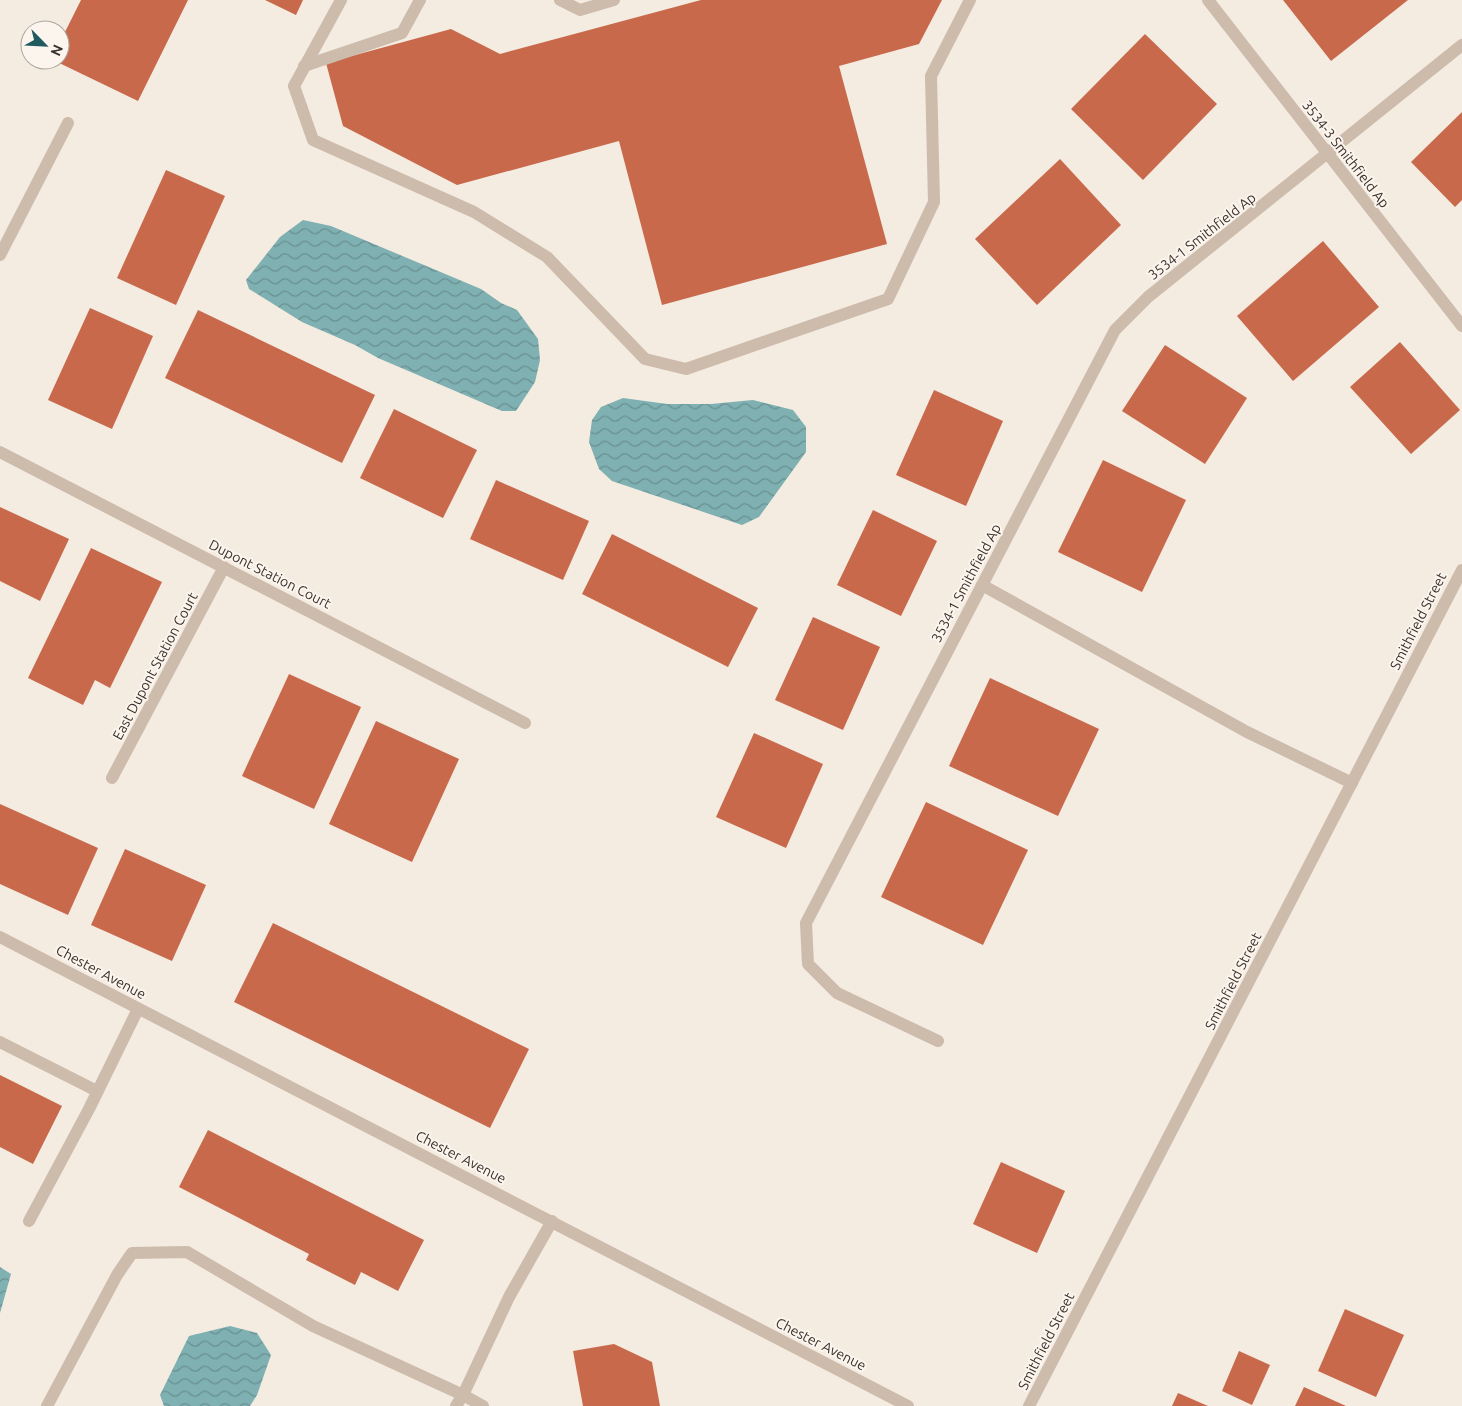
<svg xmlns="http://www.w3.org/2000/svg" width="1462" height="1406" viewBox="0 0 1462 1406" font-family="Ubuntu,sans-serif">
	<style>
		.water { fill: url(#water-waves) }
		.building { fill: #c8694b }
		.lines { fill: none; stroke-linecap: round; stroke-linejoin: round }
		.minor { stroke: #cdbbac; stroke-width: 12 }
		.labels { text-anchor: middle; stroke-width: 4; stroke-linejoin: round; paint-order: stroke }
		.street-label { font-size: 14px; fill: #3b302b; stroke: #fbf5ee }
	</style>
	<defs>
		<pattern id="water-waves" width="16" height="10" patternUnits="userSpaceOnUse" patternTransform="scale(1.25)"><rect width="16" height="10" fill="#7fb0b2"/><path d="M0 5q4-4 8 0t8 0" fill="none" stroke="#699091"/></pattern>
	</defs>
	<rect width="100%" height="100%" fill="#f4ebe1"/>
	<!-- water -->
	<g class="water">
		<polygon points="303,220 331,226 481,289 501,303 517,310 538,339 540,360 535,382 516,411 502,411 378,358 355,345 302,322 249,289 246,280 280,237"/>
		<polygon points="623,398 667,404 711,404 753,400 793,410 806,427 806,452 759,517 742,525 612,481 599,469 589,442 592,420 601,407"/>
		<polygon points="0,1267 11,1274 0,1313"/>
		<polygon points="230,1326 257,1333 271,1355 257,1395 250,1406 164,1406 160,1395 189,1336"/>
	</g>
	<!-- building -->
	<g class="building">
		<polygon points="81,0 188,0 138,101 53,60 60,60 60,42"/>
		<polygon points="265,0 303,0 296,15"/>
		<polygon points="701,0 942,0 919,44 839,66 887,244 662,305 619,141 457,185 343,126 326,63 451,29 500,54"/>
		<polygon points="1283,0 1408,0 1331,61"/>
		<polygon points="1145,34 1217,104 1143,180 1071,109"/>
		<polygon points="1462,112 1462,200 1455,207 1411,162"/>
		<polygon points="1060,159 1121,225 1037,305 975,239"/>
		<polygon points="166,170 225,196 176,305 117,278"/>
		<polygon points="1323,241 1379,307 1293,381 1237,316"/>
		<polygon points="90,308 153,336 112,429 48,400"/>
		<polygon points="198,310 375,395 342,463 165,378"/>
		<polygon points="1400,342 1460,410 1411,454 1350,387"/>
		<polygon points="1165,345 1247,398 1205,464 1122,411"/>
		<polygon points="934,390 1003,421 966,506 896,475"/>
		<polygon points="394,409 477,450 443,518 360,478"/>
		<polygon points="1103,460 1186,500 1142,592 1058,552"/>
		<polygon points="496,480 589,521 563,580 470,539"/>
		<polygon points="0,507 69,539 40,601 0,581"/>
		<polygon points="873,510 937,541 901,616 837,585"/>
		<polygon points="612,534 758,608 728,667 582,594"/>
		<polygon points="91,548 162,582 110,688 95,680 83,705 28,678"/>
		<polygon points="813,617 880,647 843,730 775,700"/>
		<polygon points="289,674 361,707 314,809 242,776"/>
		<polygon points="990,678 1099,729 1058,816 949,766"/>
		<polygon points="376,721 459,759 412,862 329,824"/>
		<polygon points="754,733 823,764 786,848 716,817"/>
		<polygon points="926,802 1028,850 983,945 881,897"/>
		<polygon points="0,804 98,848 68,915 0,884"/>
		<polygon points="125,849 206,885 172,961 91,925"/>
		<polygon points="273,923 529,1049 490,1128 234,1002"/>
		<polygon points="0,1075 62,1106 33,1164 0,1147"/>
		<polygon points="208,1130 424,1240 398,1291 361,1272 355,1285 306,1260 309,1254 179,1187"/>
		<polygon points="1001,1162 1065,1191 1037,1253 973,1224"/>
		<polygon points="1345,1309 1404,1335 1376,1397 1318,1371"/>
		<polygon points="614,1344 652,1362 660,1406 583,1406 573,1351"/>
		<polygon points="1239,1351 1270,1365 1252,1405 1222,1391"/>
		<polygon points="1304,1387 1346,1406 1295,1406"/>
		<polygon points="1178,1393 1208,1406 1172,1406"/>
	</g>
	<g class="lines">
		<!-- minor -->
		<g class="minor">
			<polyline points="341,0 294,86 313,140 474,212 547,257 645,359 686,369 888,299 934,202 931,76 970,0"/>
			<polyline points="560,0 580,10 614,0"/>
			<polyline points="1208,0 1462,326"/>
			<polyline points="304,66 402,33 420,0"/>
			<polyline points="0,255 68,123"/>
			<polyline points="0,452 525,723"/>
			<polyline points="982,585 1247,732 1352,783"/>
			<polyline points="112,778 224,567"/>
			<polyline points="0,937 908,1406"/>
			<polyline points="938,1041 837,993 808,964 806,923 1115,330 1148,297 1462,45"/>
			<polyline points="0,1042 97,1091"/>
			<polyline points="29,1221 89,1109 138,1009"/>
			<polyline points="47,1406 117,1275 132,1253 187,1252 313,1326 463,1395 456,1406"/>
			<polyline points="483,1406 463,1395 509,1297 552,1221"/>
			<polyline points="1029,1406 1462,570"/>
		</g>
	</g>
	<g class="labels">
		<!-- street labels -->
		<g class="street-label">
			<text transform="translate(1346 154) rotate(52)" y="5">3534-3 Smithfield Ap</text>
			<text transform="translate(1202 236) rotate(-38)" y="5">3534-1 Smithfield Ap</text>
			<text transform="translate(270 574) rotate(27)" y="5">Dupont Station Court</text>
			<text transform="translate(966 583) rotate(-62)" y="5">3534-1 Smithfield Ap</text>
			<text transform="translate(1418 621) rotate(-63)" y="5">Smithfield Street</text>
			<text transform="translate(155 666) rotate(-62)" y="5">East Dupont Station Court</text>
			<text transform="translate(101 972) rotate(28)" y="5">Chester Avenue</text>
			<text transform="translate(1233 981) rotate(-63)" y="5">Smithfield Street</text>
			<text transform="translate(461 1157) rotate(27)" y="5">Chester Avenue</text>
			<text transform="translate(1046 1341) rotate(-63)" y="5">Smithfield Street</text>
			<text transform="translate(821 1344) rotate(27)" y="5">Chester Avenue</text>
		</g>
	</g>
	<!-- north arrow -->
	<g transform="translate(45 45) rotate(114)"><circle r="24" fill="#fbf5ee" stroke="#aea6a0"/>
	<path d="M0-4L9 19L0 12L-9 19Z" fill="#1f5a5e"/>
	<text y="-8" font-size="14" font-weight="bold" text-anchor="middle" fill="#3b302b">N</text>
	</g>
</svg>
